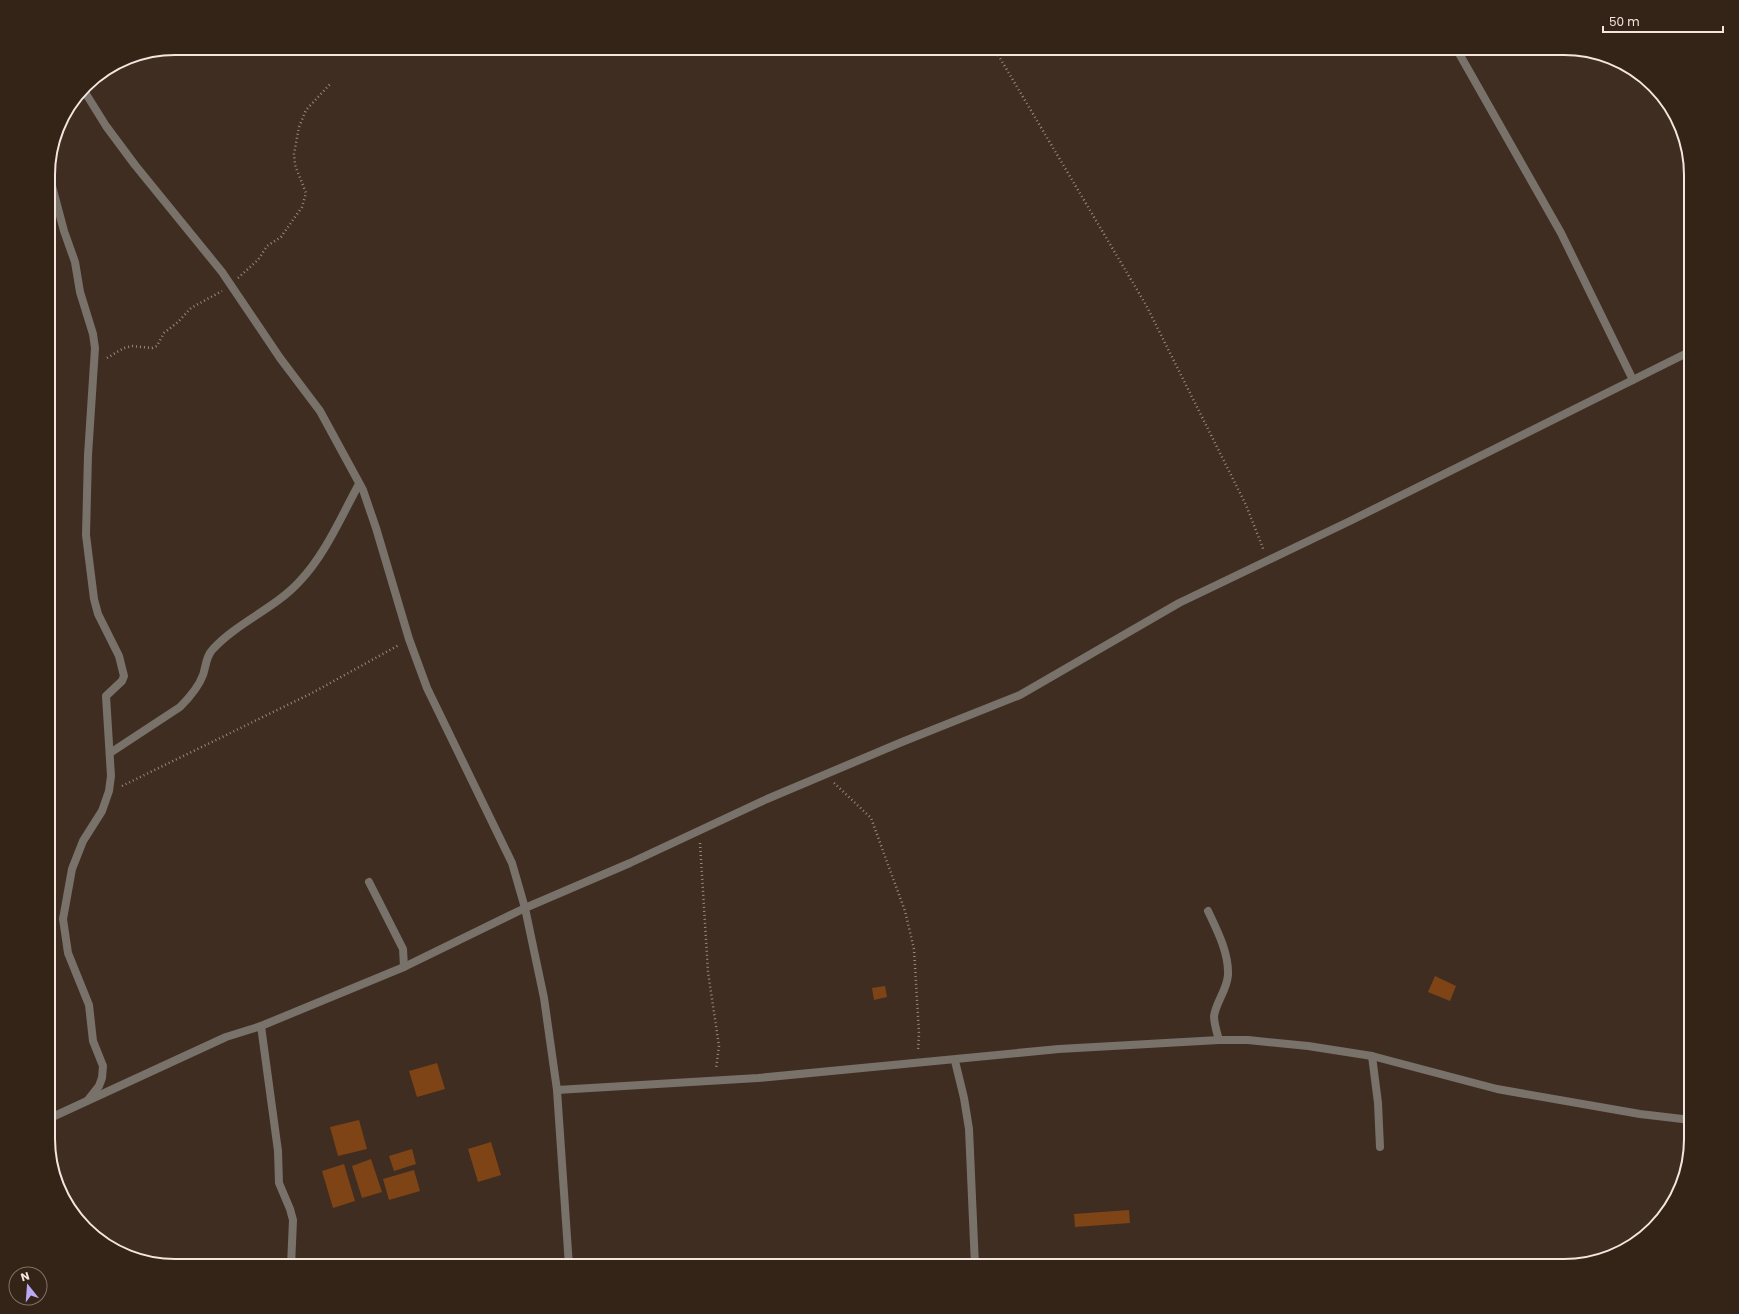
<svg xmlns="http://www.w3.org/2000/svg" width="1739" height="1314" viewBox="0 0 1739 1314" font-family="Poppins,sans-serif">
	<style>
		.building { fill: #7f4415 }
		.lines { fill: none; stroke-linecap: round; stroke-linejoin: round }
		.path { stroke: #98897f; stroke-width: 2.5; stroke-dasharray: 1 3; stroke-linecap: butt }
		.street { stroke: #78726a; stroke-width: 8 }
		.rim { fill: none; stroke: #f2e6de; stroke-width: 2 }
	</style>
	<rect width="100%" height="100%" fill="#3f2d21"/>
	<!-- building -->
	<g class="building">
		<polygon points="1435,976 1456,986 1450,1001 1428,992"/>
		<polygon points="885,986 887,997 874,1000 872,988"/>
		<polygon points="437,1063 445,1089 417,1097 409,1071"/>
		<polygon points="359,1120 367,1149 338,1156 330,1127"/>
		<polygon points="491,1142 501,1175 478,1182 468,1149"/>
		<polygon points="412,1149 416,1164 394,1171 389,1156"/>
		<polygon points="371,1159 382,1192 362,1198 352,1166"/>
		<polygon points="344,1164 355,1201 333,1208 322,1171"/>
		<polygon points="414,1170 420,1191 389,1200 383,1179"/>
		<polygon points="1129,1210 1130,1223 1075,1227 1074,1214"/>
	</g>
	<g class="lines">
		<!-- path -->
		<g class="path">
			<polyline points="994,48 1146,305 1246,505 1264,551"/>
			<polyline points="238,278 258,260 267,246 281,237 302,207 306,193 295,165 294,154 299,127 306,110 331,83"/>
			<polyline points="107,358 124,348 132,346 152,348 157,346 164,333 178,322 191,308 222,291"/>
			<polyline points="834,783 871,818 905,911 914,949 919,1033 918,1051"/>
			<polyline points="122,786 312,693 399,645"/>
			<polyline points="700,843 708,972 719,1046 716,1069"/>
		</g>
		<!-- street -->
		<g class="street">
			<polyline points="1456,48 1561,233 1633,380"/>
			<polyline points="83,89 106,126 135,165 222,272 280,358 320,411 363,490 376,528 409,639 427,688 512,863 525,908 544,998 557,1090 569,1266"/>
			<polyline points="48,171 64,231 75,262 80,292 93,334 95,348 88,455 86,535 94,599 98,614 119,656 124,676 122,681 106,696 111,776 109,791 102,811 83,841 72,869 63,919 68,953 89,1005 93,1041 103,1066 102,1078 99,1086 88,1100"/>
			<path d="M110 753 180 707C189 698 199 686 203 675 206 666 206 656 213 649 238 622 274 609 299 582 325 555 341 517 359 484"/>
			<polyline points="369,882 403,949 404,967"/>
			<path d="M1208 911C1217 930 1229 953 1228 975 1227 990 1216 1002 1214 1016 1214 1024 1217 1033 1219 1040"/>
			<polyline points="261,1026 278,1151 279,1183 290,1209 293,1220 291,1266"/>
			<polyline points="1372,1056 1378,1103 1380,1147"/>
			<polyline points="955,1061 964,1098 969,1129 975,1266"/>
			<polyline points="557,1090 758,1078 1059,1049 1219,1040 1248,1040 1308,1046 1372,1056 1497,1089 1640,1114 1691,1120"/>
			<polyline points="48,1119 226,1037 261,1026 404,967 525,908 630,863 767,799 902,742 1020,695 1179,603 1350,521 1691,351"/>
		</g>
	</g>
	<!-- crop -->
	<path d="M0 0H1739V1314H0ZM175 55H1564A120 120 0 0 1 1684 175V1139A120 120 0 0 1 1564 1259H175A120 120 0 0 1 55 1139V175A120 120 0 0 1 175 55Z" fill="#342317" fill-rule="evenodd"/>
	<path class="rim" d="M175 55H1564A120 120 0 0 1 1684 175V1139A120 120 0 0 1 1564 1259H175A120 120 0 0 1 55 1139V175A120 120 0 0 1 175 55Z"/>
	<!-- north arrow -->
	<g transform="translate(28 1286) rotate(343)"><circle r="19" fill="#342317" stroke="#807167"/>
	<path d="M0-3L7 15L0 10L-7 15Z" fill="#baaaf6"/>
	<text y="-6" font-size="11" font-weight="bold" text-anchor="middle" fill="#f2e6de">N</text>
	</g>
	<!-- scale -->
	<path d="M1603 26v6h120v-6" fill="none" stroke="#f2e6de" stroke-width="2"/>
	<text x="1609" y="26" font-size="12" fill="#f2e6de" stroke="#342317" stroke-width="3" paint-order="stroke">50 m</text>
</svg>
